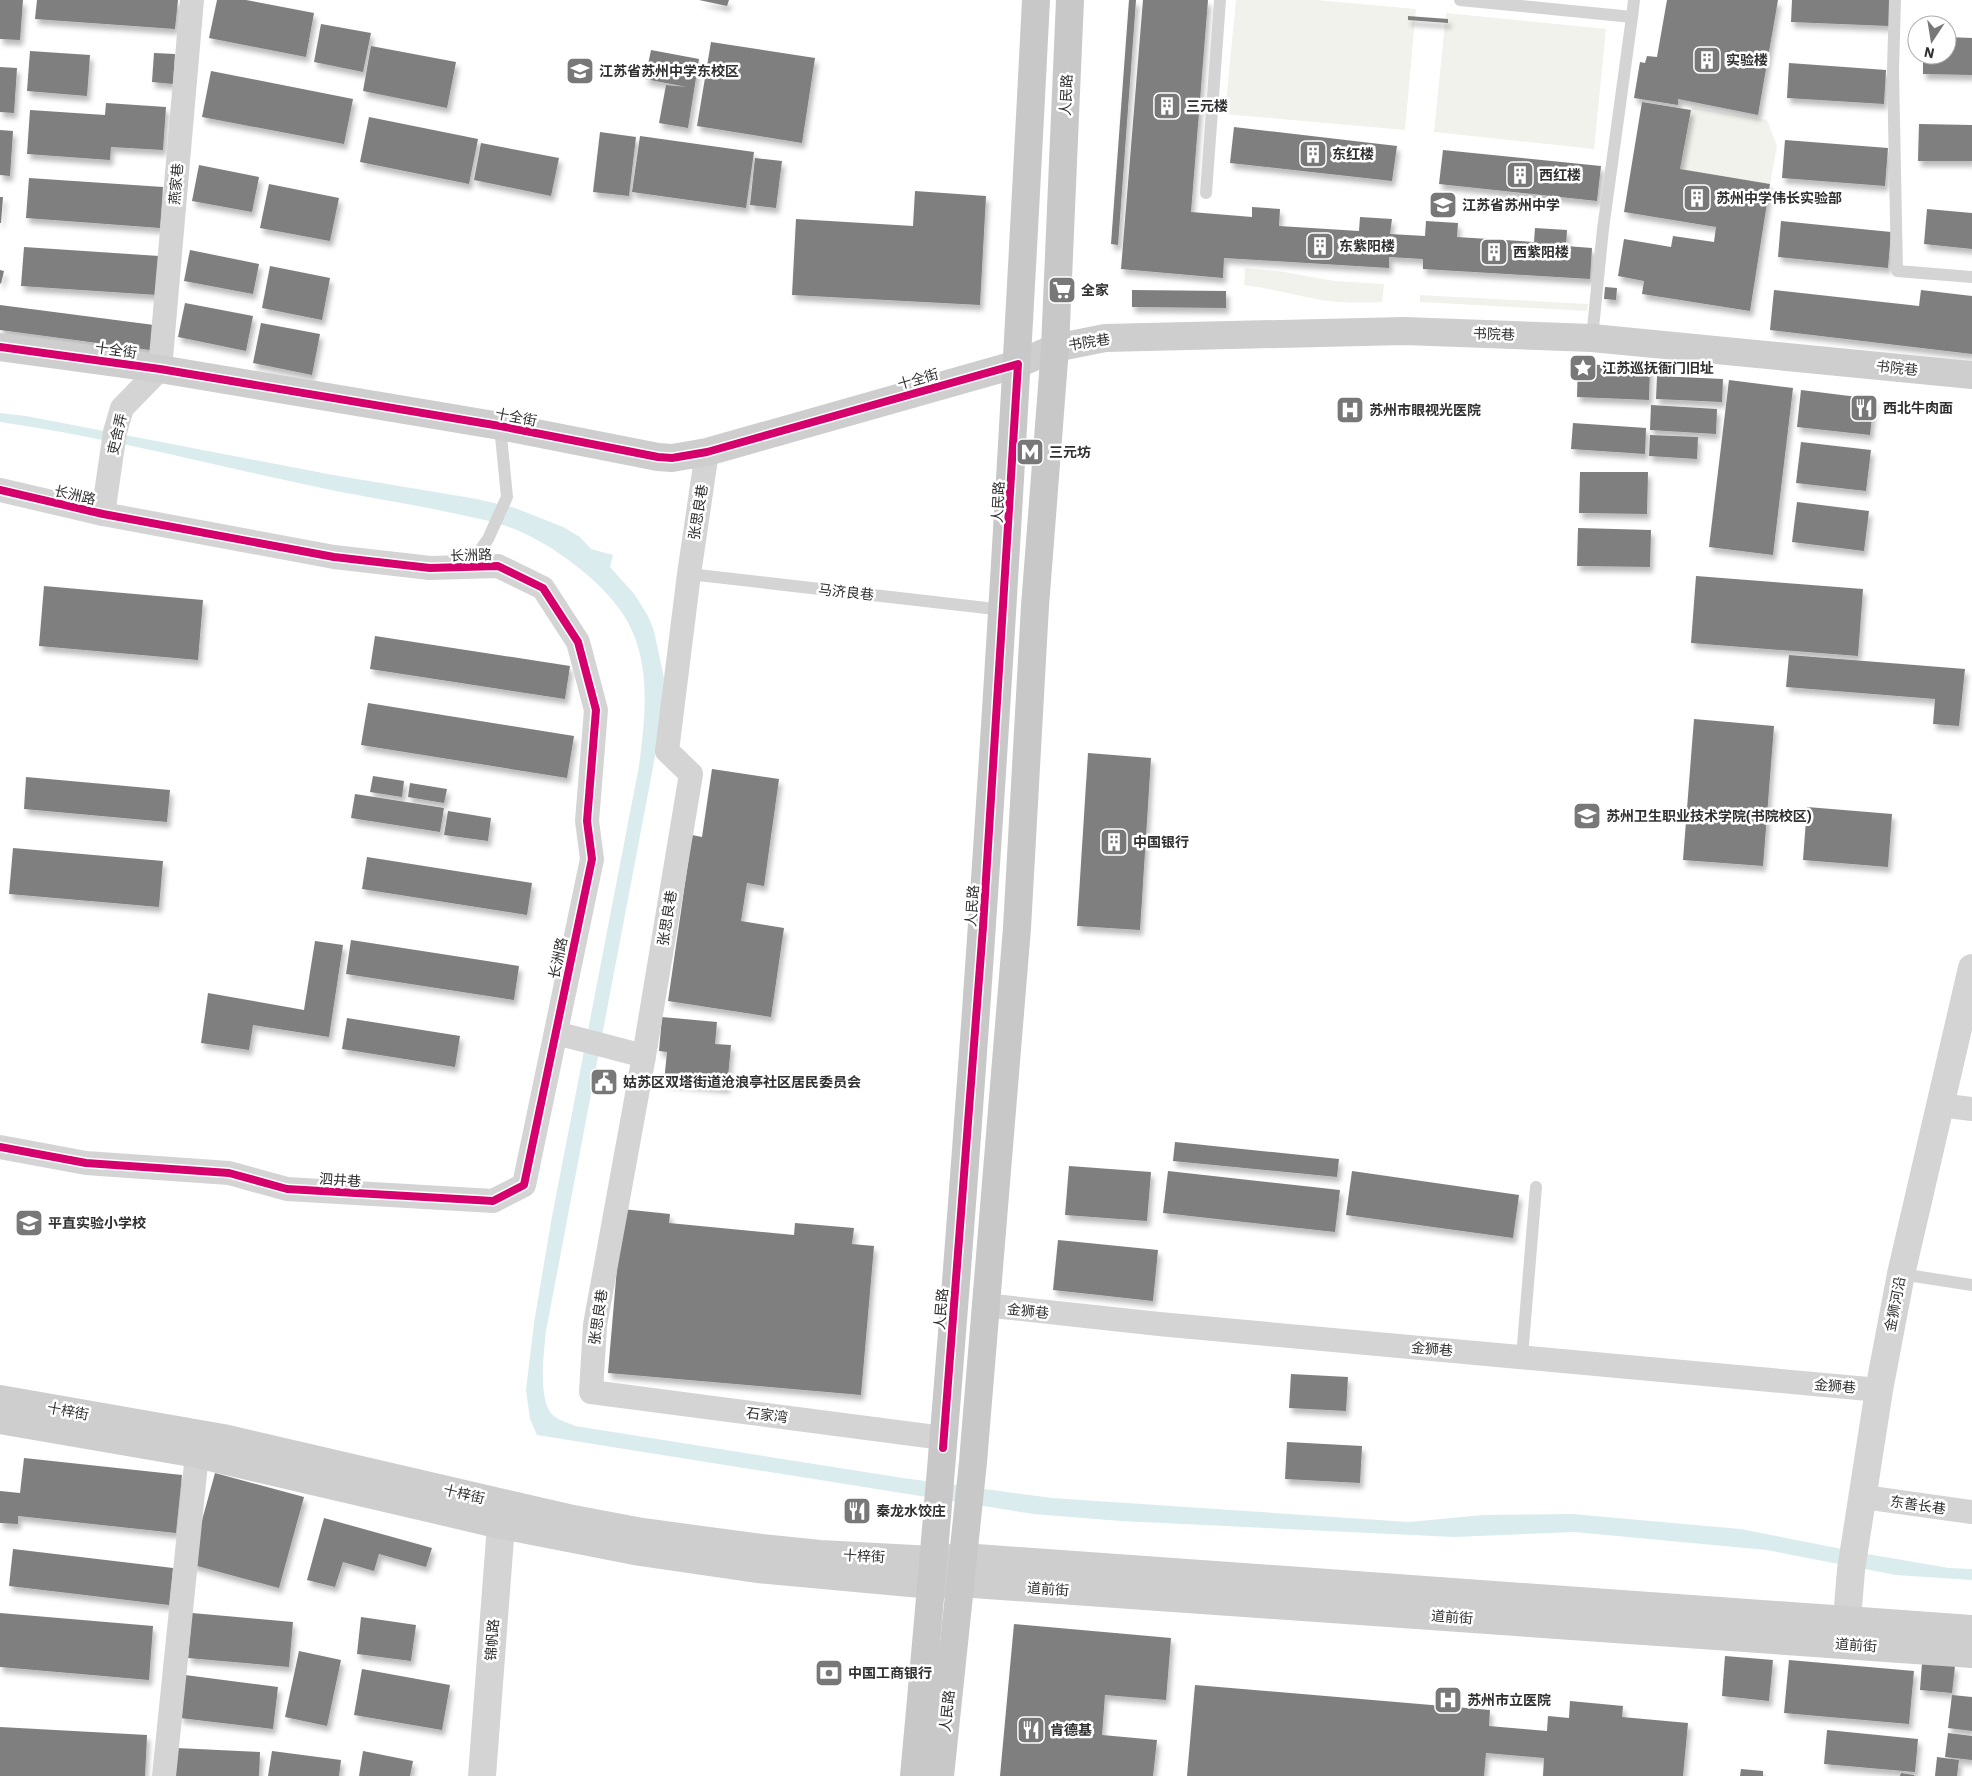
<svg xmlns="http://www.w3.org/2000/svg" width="1972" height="1776" viewBox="0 0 1972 1776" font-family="'IBM Plex Sans','Noto Sans SC',sans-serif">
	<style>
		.green { fill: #f1f2ec }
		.water { fill: #daecee }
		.building { fill: #7f7f7f; filter: url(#shadow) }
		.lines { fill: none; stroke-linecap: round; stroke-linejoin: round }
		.service { stroke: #d4d4d4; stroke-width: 12 }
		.minor { stroke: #d4d4d4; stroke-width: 24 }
		.tertiary { stroke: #d4d4d4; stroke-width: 28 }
		.secondary { stroke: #cecece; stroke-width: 28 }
		.primary { stroke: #c8c8c8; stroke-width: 28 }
		.cycleway-casing { stroke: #fff; stroke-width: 11 }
		.cycleway { stroke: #d6006c; stroke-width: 8 }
		.labels { text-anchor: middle; stroke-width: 5; stroke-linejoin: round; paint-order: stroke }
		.poi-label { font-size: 14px; font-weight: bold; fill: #303030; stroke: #fff; text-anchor: start }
		.street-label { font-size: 14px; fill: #303030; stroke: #fff }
	</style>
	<defs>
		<filter id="shadow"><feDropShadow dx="3" dy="5.5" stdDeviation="2.5" flood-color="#0004"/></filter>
	</defs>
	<rect width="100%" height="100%" fill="#fff"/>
	<!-- green -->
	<g class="green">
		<polygon points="1236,0 1316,0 1416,9 1405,130 1225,114"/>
		<polygon points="1446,13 1606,29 1594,149 1434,132"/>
		<polygon points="1692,107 1767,120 1777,146 1770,184 1680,169"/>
		<path d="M1245 268 1284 272 1334 281 1384 284 1382 302C1362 303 1341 303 1321 300 1295 295 1270 288 1244 285Z"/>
		<polygon points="1420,295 1588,304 1587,311 1420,302"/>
	</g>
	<!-- water -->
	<path class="water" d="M0 413 26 416 333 475 477 499 515 508 563 527 580 537 591 549 613 555 610 567 635 595 648 616 654 631 664 678 657 746 546 1331C544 1351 538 1397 551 1413 557 1420 566 1422 575 1426L903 1478 1052 1498 1409 1522 1483 1515 1572 1514 1740 1529 1873 1555 1949 1568 1972 1569V1580L1896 1575 1767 1550 1574 1532 1454 1537 1121 1521 1033 1514 537 1435 530 1419 526 1390 534 1323 551 1222 639 766C646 712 653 653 618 607 595 576 546 540 509 527 493 521 475 518 457 514 417 505 376 499 336 491 224 468 113 438 0 422Z"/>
	<!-- building -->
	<g class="building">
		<polygon points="0,0 23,0 20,40 0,39"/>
		<polygon points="37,0 178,0 175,29 35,19"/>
		<polygon points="217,0 246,0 314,13 306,57 209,38"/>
		<polygon points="699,0 729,0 727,6"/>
		<polygon points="1129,0 1136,0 1118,245 1111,244"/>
		<polygon points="1143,0 1208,0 1191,212 1252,217 1252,207 1280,209 1279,226 1359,231 1360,217 1392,219 1390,234 1425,236 1426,221 1458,223 1457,237 1534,242 1535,228 1567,230 1566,246 1592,248 1590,279 1423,269 1423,259 1389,257 1389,268 1224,258 1223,278 1121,269"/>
		<polygon points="1667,0 1778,0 1758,115 1678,99 1678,105 1634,98 1640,62 1645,63 1647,56 1657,57"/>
		<polygon points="1792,0 1889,0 1889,26 1791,22"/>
		<polygon points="1408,16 1448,19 1448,23 1408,20"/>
		<polygon points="321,24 371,33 363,72 314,62"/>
		<polygon points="1947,37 1972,38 1972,75 1923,74 1923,55 1947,55"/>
		<polygon points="711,42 815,58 802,143 697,126"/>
		<polygon points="371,46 456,62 447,108 363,91"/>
		<polygon points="651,50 699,59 688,128 659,123 666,85 687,87 645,79"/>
		<polygon points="30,51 90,55 87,96 27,91"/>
		<polygon points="154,53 175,54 173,84 152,82"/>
		<polygon points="1789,63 1886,70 1884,104 1787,98"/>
		<polygon points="0,67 17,68 14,113 0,112"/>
		<polygon points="211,71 353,99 344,144 202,117"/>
		<polygon points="1642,102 1691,110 1680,169 1770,184 1750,311 1642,294 1644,281 1618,276 1624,239 1671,247 1673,236 1714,242 1716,227 1624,212"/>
		<polygon points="106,103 166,107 163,150 111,147 110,160 27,154 30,110 105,115"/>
		<polygon points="369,117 478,139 469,184 360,162"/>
		<polygon points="1919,124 1972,125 1972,161 1918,161"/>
		<polygon points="1234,127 1397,146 1392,181 1230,163"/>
		<polygon points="0,130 13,131 10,176 0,175"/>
		<polygon points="600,132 636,137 629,196 593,192"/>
		<polygon points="640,136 754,152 746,208 632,192"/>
		<polygon points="1785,140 1888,148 1885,186 1782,178"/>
		<polygon points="481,143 559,158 551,196 474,180"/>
		<polygon points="1443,150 1601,166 1597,201 1439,184"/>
		<polygon points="755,158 782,161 776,208 750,205"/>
		<polygon points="199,165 259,177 252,212 192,201"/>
		<polygon points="29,178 163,187 160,228 26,218"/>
		<polygon points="269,184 339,198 330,241 260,228"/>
		<polygon points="915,191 986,196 980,305 792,295 796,219 913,226"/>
		<polygon points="0,197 3,197 1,223 0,223"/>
		<polygon points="1927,209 1972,213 1972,249 1924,244"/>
		<polygon points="1781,221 1891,232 1888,268 1778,257"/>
		<polygon points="24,247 159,256 157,295 21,286"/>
		<polygon points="190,250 259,264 253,294 184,281"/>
		<polygon points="270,266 330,278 322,320 262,308"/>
		<polygon points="0,270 4,271 1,284 0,283"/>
		<polygon points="1605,287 1617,288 1616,300 1604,299"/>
		<polygon points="1132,290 1226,291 1226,308 1132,307"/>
		<polygon points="1774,290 1919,306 1921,290 1972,296 1972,354 1770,330"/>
		<polygon points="185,303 253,316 246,351 178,337"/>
		<polygon points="0,305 154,325 150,350 0,330"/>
		<polygon points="261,323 320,334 312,375 253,363"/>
		<polygon points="1578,364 1650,367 1649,400 1577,397"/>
		<polygon points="1657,376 1723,379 1722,402 1656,399"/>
		<polygon points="1729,380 1793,388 1773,555 1709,547"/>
		<polygon points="1801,390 1874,399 1870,435 1797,427"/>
		<polygon points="1651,405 1717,409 1716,434 1650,430"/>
		<polygon points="1573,423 1646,428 1645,454 1571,449"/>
		<polygon points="1650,435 1698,437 1697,459 1649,456"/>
		<polygon points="1801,442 1871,450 1866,491 1796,483"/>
		<polygon points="1580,472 1648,472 1647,514 1579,513"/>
		<polygon points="1797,502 1869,511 1864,551 1792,542"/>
		<polygon points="1578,528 1651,530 1650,567 1577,566"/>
		<polygon points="1696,576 1863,589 1858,656 1691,643"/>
		<polygon points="44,586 203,600 198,660 39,646"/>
		<polygon points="375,636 570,666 565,699 370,669"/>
		<polygon points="1789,655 1965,669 1959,726 1933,724 1935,699 1786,687"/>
		<polygon points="368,703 574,736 567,778 361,745"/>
		<polygon points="1694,719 1774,726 1763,866 1683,860"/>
		<polygon points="1088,753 1151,758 1140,930 1077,926"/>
		<polygon points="712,769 779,779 764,886 747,883 741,921 784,928 771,1017 668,1001 692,835 702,837"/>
		<polygon points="373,776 404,781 402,797 370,792"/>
		<polygon points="26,777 170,790 167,822 24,809"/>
		<polygon points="410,783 447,789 444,803 408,797"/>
		<polygon points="355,794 444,808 440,832 351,818"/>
		<polygon points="1807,807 1892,814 1888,867 1803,860"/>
		<polygon points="448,811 491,818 488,841 444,835"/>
		<polygon points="13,848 163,861 159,907 9,894"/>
		<polygon points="367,857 532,883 527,915 362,889"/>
		<polygon points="351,940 519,966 514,1000 346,974"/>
		<polygon points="315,941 343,945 329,1037 253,1025 249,1050 201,1043 208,993 304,1010"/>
		<polygon points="662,1017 717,1022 715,1044 731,1045 727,1088 664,1082 667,1052 659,1051"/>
		<polygon points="347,1018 460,1036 455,1067 342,1049"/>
		<polygon points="1175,1142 1339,1159 1337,1177 1173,1161"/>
		<polygon points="1069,1166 1151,1172 1147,1221 1065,1215"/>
		<polygon points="1168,1171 1340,1190 1335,1232 1163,1213"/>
		<polygon points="1352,1171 1519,1195 1513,1238 1346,1215"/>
		<polygon points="622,1209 670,1214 669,1223 794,1235 795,1223 854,1228 852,1244 874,1246 861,1395 608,1373"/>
		<polygon points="1058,1240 1158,1250 1153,1301 1053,1290"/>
		<polygon points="1291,1374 1348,1377 1346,1411 1289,1408"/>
		<polygon points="1287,1442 1362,1446 1360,1483 1285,1479"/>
		<polygon points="24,1458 182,1475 176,1533 18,1516 18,1524 0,1523 0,1491 20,1493"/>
		<polygon points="215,1473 304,1497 279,1588 190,1564"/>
		<polygon points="324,1518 432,1548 426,1567 379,1554 374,1571 343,1562 335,1587 307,1580"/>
		<polygon points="13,1549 173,1568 169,1605 9,1586"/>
		<polygon points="0,1613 153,1626 149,1680 0,1667"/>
		<polygon points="192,1613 293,1622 289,1667 188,1658"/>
		<polygon points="361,1617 416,1625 411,1661 357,1654"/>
		<polygon points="1014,1624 1171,1638 1166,1700 1105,1695 1102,1735 1157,1740 1153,1776 1000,1776"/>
		<polygon points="299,1651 341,1660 327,1726 285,1717"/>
		<polygon points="1725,1656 1773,1660 1769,1701 1722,1696"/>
		<polygon points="1789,1660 1914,1671 1909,1724 1784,1713"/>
		<polygon points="1922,1663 1955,1666 1952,1693 1920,1690"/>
		<polygon points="362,1669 450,1685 442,1730 354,1715"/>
		<polygon points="185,1675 278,1687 273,1729 180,1718"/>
		<polygon points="1195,1685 1490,1710 1489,1726 1547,1731 1548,1716 1569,1718 1570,1701 1623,1706 1622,1717 1688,1723 1683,1776 1543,1776 1544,1758 1486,1753 1484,1776 1187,1776"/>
		<polygon points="1952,1695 1972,1697 1972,1731 1948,1728"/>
		<polygon points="0,1727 147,1735 145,1776 0,1776"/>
		<polygon points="1827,1730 1918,1739 1915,1772 1824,1764"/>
		<polygon points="1948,1733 1972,1736 1972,1760 1945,1757"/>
		<polygon points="176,1748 260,1752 259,1776 175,1776"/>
		<polygon points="272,1751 341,1760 339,1776 268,1776"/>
		<polygon points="363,1751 413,1761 410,1776 359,1776"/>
		<polygon points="1937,1757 1959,1760 1957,1776 1935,1776"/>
		<polygon points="1741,1769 1763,1771 1763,1776 1740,1776"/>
		<polygon points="1901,1773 1914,1775 1914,1776 1900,1776"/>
	</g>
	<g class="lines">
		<!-- service -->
		<g class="service">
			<polyline points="1460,0 1632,17 1603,229 1592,338"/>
			<polyline points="1895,0 1893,70 1897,271 1972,277"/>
			<polyline points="1632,17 1634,0"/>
			<polyline points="1206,193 1220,0"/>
			<polyline points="468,567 488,539 507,497 500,426"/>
			<polyline points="689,574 1004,610"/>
			<polyline points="1901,1274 1972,1285"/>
			<polyline points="1522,1357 1536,1187"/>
		</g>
		<!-- minor -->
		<g class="minor">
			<polyline points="707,452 689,574 667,751 691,774 644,1056 595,1325 591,1392 943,1438"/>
			<polyline points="0,490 103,514 334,557 430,568 498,566 543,588 578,642 596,710 587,821 592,859 524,1185 493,1201 287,1189 229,1173 86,1163 0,1147"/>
			<polyline points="103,514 115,432 122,408 160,369 192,0"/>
			<polyline points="556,1033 644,1056"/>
			<polyline points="1940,1105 1972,1109"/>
			<polyline points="984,1305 1159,1324 1879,1390"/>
			<polyline points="1864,1497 1972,1512"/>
			<polyline points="164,1776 197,1454"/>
		</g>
		<!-- tertiary -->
		<g class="tertiary">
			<polyline points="1845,1644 1851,1570 1879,1390 1901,1274 1972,968"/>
			<polyline points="482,1776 501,1525 505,1504"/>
		</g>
		<!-- secondary -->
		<g class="secondary">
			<polyline points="0,347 160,369 500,426 658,457 672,458 707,452 1018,364 1055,348 1105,338 1404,331 1592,338 1972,375"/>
			<polyline points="0,1399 223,1438 568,1518 642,1532 761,1548 820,1554 933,1560 963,1557 1972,1629"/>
			<polyline points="0,1420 197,1454 501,1525 640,1552 757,1569 932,1585 959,1583 1972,1654"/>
		</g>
		<!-- primary -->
		<g class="primary">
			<path d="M914 1776C969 1185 1006 593 1036 0"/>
			<polyline points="940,1776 973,1462 1017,928 1035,606 1055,348 1070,0"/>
		</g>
		<defs>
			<g id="cycleway">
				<polyline points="0,347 160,369 500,426 658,457 672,458 707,452 1018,364 983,927 943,1448"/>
				<polyline points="0,490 103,514 334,557 430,568 498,566 543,588 578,642 596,710 587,821 592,859 524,1185 493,1201 287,1189 229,1173 86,1163 0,1147"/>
			</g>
		</defs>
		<!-- cycleway casing -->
		<use href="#cycleway" class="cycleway-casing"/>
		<!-- cycleway -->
		<use href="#cycleway" class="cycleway"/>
	</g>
	<!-- icons -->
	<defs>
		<symbol id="building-square" viewBox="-11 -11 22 22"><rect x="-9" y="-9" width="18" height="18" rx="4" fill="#787878" stroke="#fff"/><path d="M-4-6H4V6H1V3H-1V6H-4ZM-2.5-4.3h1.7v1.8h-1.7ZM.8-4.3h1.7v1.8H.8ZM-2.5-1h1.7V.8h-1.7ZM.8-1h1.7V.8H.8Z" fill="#fff"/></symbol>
		<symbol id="school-square" viewBox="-11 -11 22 22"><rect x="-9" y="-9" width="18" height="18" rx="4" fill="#787878" stroke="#fff"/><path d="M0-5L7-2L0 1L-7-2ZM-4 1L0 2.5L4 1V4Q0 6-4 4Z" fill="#fff"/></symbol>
		<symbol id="supermarket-square" viewBox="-11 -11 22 22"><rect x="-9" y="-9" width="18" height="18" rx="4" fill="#787878" stroke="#fff"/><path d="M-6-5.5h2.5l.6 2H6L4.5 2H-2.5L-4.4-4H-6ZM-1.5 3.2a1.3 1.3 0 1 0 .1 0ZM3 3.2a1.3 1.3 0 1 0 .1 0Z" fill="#fff"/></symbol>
		<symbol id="sight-square" viewBox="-11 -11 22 22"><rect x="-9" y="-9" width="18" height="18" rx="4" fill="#787878" stroke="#fff"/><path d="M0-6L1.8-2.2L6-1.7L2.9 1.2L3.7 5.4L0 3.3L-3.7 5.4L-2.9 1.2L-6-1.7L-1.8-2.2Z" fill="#fff"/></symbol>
		<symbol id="restaurant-square" viewBox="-11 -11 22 22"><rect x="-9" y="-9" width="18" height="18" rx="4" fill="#787878" stroke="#fff"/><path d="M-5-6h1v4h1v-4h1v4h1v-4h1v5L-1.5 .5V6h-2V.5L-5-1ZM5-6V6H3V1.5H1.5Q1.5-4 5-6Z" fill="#fff"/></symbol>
		<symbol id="hospital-square" viewBox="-11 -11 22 22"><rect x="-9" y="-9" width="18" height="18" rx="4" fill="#787878" stroke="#fff"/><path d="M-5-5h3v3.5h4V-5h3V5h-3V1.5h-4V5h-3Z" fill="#fff"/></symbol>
		<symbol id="metro-square" viewBox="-11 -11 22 22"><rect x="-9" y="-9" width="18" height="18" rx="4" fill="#787878" stroke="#fff"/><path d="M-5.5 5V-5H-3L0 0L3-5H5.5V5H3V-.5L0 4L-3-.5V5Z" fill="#fff"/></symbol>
		<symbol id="university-square" viewBox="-11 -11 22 22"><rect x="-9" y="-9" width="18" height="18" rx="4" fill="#787878" stroke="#fff"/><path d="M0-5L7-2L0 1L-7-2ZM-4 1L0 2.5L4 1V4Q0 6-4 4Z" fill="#fff"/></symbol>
		<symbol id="civic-square" viewBox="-11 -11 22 22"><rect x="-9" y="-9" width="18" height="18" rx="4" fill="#787878" stroke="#fff"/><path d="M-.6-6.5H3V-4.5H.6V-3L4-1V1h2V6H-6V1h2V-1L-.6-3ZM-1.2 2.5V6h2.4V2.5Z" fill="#fff"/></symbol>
		<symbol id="bank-square" viewBox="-11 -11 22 22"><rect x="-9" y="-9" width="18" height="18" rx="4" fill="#787878" stroke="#fff"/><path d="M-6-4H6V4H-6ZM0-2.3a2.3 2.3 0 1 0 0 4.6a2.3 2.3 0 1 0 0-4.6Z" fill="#fff"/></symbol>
	</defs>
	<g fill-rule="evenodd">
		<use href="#building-square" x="1691" y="44" width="32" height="32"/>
		<use href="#school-square" x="564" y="55" width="32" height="32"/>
		<use href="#building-square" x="1151" y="90" width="32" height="32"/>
		<use href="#building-square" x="1297" y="138" width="32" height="32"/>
		<use href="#building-square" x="1504" y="159" width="32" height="32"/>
		<use href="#building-square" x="1681" y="182" width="32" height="32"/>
		<use href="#school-square" x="1427" y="189" width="32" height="32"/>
		<use href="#building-square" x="1304" y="230" width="32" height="32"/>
		<use href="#building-square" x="1478" y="236" width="32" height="32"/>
		<use href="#supermarket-square" x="1046" y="274" width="32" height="32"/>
		<use href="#sight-square" x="1567" y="352" width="32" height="32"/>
		<use href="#restaurant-square" x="1848" y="392" width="32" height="32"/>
		<use href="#hospital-square" x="1334" y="394" width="32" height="32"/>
		<use href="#metro-square" x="1014" y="436" width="32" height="32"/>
		<use href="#university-square" x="1571" y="800" width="32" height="32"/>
		<use href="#building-square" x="1098" y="826" width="32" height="32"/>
		<use href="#civic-square" x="588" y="1066" width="32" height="32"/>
		<use href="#school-square" x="13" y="1207" width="32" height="32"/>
		<use href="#restaurant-square" x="841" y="1495" width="32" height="32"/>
		<use href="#bank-square" x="813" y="1657" width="32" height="32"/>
		<use href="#hospital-square" x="1432" y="1684" width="32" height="32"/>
		<use href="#restaurant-square" x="1015" y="1714" width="32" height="32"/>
	</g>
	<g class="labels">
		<!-- poi labels -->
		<g class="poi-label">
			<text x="1726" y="65">实验楼</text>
			<text x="599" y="76">江苏省苏州中学东校区</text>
			<text x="1186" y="111">三元楼</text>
			<text x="1332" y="159">东红楼</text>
			<text x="1539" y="180">西红楼</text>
			<text x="1716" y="203">苏州中学伟长实验部</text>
			<text x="1462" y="210">江苏省苏州中学</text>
			<text x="1339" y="251">东紫阳楼</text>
			<text x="1513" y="257">西紫阳楼</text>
			<text x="1081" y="295">全家</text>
			<text x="1602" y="373">江苏巡抚衙门旧址</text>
			<text x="1883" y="413">西北牛肉面</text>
			<text x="1369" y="415">苏州市眼视光医院</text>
			<text x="1049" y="457">三元坊</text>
			<text x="1606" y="821">苏州卫生职业技术学院(书院校区)</text>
			<text x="1133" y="847">中国银行</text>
			<text x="623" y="1087">姑苏区双塔街道沧浪亭社区居民委员会</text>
			<text x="48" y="1228">平直实验小学校</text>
			<text x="876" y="1516">秦龙水饺庄</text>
			<text x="848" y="1678">中国工商银行</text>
			<text x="1467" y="1705">苏州市立医院</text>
			<text x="1050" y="1735">肯德基</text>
		</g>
		<!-- street labels -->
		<g class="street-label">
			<text transform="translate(1066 95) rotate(-87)" y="5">人民路</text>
			<text transform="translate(176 184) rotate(-85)" y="5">燕家巷</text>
			<text transform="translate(1494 334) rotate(2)" y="5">书院巷</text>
			<text transform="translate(1089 342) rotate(-9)" y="5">书院巷</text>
			<text transform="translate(116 350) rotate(8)" y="5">十全街</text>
			<text transform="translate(1897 368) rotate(6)" y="5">书院巷</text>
			<text transform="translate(918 379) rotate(-16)" y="5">十全街</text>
			<text transform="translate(516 417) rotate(11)" y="5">十全街</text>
			<text transform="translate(117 434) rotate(-77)" y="5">吏舍弄</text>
			<text transform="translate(75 495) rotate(13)" y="5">长洲路</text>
			<text transform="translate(998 502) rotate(-87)" y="5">人民路</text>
			<text transform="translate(698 512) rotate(-81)" y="5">张思良巷</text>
			<text transform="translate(471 555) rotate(-2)" y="5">长洲路</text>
			<text transform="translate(846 592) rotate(6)" y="5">马济良巷</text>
			<text transform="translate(972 906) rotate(-86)" y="5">人民路</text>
			<text transform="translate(667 918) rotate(-81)" y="5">张思良巷</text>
			<text transform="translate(558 958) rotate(-78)" y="5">长洲路</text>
			<text transform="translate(340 1180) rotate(4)" y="5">泗井巷</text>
			<text transform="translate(1895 1304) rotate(-79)" y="5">金狮河沿</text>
			<text transform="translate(941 1309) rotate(-85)" y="5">人民路</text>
			<text transform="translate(1028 1311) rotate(6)" y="5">金狮巷</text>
			<text transform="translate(598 1317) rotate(-82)" y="5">张思良巷</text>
			<text transform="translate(1432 1349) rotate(5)" y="5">金狮巷</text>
			<text transform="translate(1835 1386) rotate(5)" y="5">金狮巷</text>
			<text transform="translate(68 1411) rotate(10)" y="5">十梓街</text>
			<text transform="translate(767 1415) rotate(7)" y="5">石家湾</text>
			<text transform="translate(464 1494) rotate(13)" y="5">十梓街</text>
			<text transform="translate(1918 1505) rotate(8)" y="5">东善长巷</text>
			<text transform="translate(864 1556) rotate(3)" y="5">十梓街</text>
			<text transform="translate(1048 1589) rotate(4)" y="5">道前街</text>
			<text transform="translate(1452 1617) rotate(4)" y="5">道前街</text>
			<text transform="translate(492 1640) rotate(-86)" y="5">锦帆路</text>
			<text transform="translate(1856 1645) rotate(4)" y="5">道前街</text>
			<text transform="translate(947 1711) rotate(-84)" y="5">人民路</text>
		</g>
	</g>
	<!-- north arrow -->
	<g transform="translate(1932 40) rotate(192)"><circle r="24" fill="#ffffff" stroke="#acacac"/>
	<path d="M0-4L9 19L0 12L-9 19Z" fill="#787878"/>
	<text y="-8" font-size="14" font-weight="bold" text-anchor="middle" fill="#303030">N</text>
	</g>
</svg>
